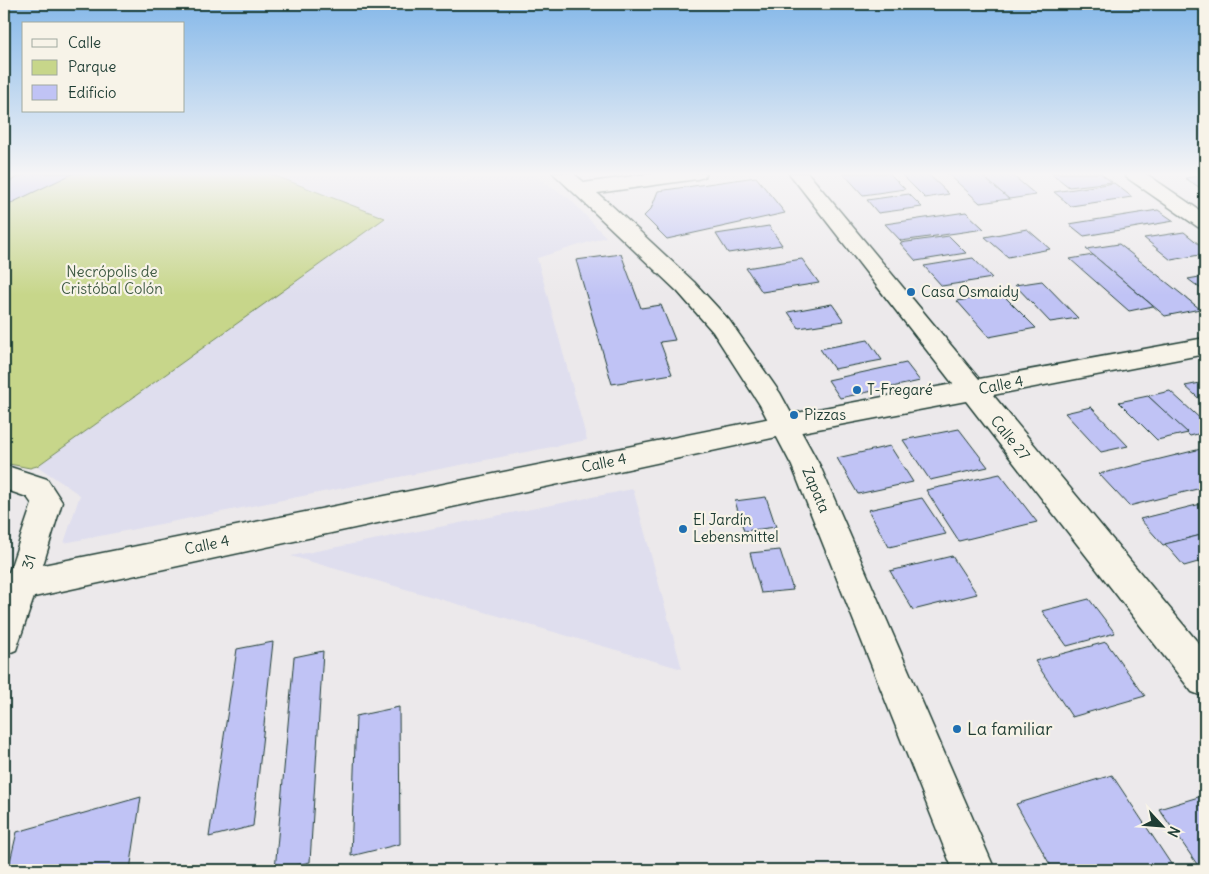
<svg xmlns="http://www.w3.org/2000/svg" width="1209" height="874" viewBox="0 0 1209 874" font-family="Delius,sans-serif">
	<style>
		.built { fill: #dfdeee }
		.green { fill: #c7d68a; stroke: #738a5f }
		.building { fill: #c0c3f5; stroke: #1f3d34 }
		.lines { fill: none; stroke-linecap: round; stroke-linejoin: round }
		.street-casing { stroke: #1f3d34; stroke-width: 3 }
		.secondary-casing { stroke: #1f3d34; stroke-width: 3 }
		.street { fill: #f7f3e8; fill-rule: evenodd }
		.secondary { fill: #f7f3e8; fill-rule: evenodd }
		.poi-dot { fill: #1f6fb2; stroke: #f7f3e8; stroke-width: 2 }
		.labels { text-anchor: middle; stroke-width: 4.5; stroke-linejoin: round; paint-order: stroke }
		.park-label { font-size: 15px; fill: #415c45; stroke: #f7f3e8 }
		.poi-label { font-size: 15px; fill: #1f3d34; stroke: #f7f3e8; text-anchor: start }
		.street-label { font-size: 15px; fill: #1f3d34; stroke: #f7f3e8 }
		.near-poi-label { font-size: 18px; fill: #1f3d34; stroke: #f7f3e8; text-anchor: start }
	</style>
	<rect width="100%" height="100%" fill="#ece9eb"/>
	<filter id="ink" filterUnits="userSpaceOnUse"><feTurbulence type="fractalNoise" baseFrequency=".02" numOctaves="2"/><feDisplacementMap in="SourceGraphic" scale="10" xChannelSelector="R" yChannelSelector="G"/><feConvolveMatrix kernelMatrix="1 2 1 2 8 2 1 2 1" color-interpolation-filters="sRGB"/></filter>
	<g filter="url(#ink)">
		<!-- built -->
		<g class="built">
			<polygon points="295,173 450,173 465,183 477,173 531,173 570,199 606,237 537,258 587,440 64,543 80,495 37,466 384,218 285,179"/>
			<polygon points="633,489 682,669 291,556"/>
		</g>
		<!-- green -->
		<polygon class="green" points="4,173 268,173 385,218 37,466 30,468 4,463"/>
		<!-- building -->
		<g class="building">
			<polygon points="27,173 74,173 7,205 4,203 4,184"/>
			<polygon points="843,173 889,173 905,189 863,195"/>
			<polygon points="900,173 927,173 949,194 925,198"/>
			<polygon points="947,173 979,173 1009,199 980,203"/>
			<polygon points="979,173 1010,173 1036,195 1009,199"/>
			<polygon points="1051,173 1100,173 1112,182 1069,187"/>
			<polygon points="1205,175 1205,191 1185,178"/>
			<polygon points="756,177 785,213 667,239 644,216 651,209 658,191"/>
			<polygon points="1114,183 1132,197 1071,206 1054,192"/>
			<polygon points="909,194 922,207 878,213 867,200"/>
			<polygon points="1158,210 1174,221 1084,236 1069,224"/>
			<polygon points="966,212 984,229 901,241 885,224"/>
			<polygon points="769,226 782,245 728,253 716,234"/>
			<polygon points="1027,229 1050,249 1008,257 985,237"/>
			<polygon points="1184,232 1205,249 1205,254 1171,260 1144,238"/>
			<polygon points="949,236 966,253 916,261 900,243"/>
			<polygon points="1119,244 1200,309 1165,316 1086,249"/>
			<polygon points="621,254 641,308 661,305 675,340 660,342 672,374 612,384 576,260"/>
			<polygon points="1093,255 1153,306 1129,311 1070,259"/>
			<polygon points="973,258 992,278 942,286 924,266"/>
			<polygon points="802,259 819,283 762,292 746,268"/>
			<polygon points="1205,276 1205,292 1188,279"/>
			<polygon points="1042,281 1078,318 1050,322 1015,285"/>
			<polygon points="1002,294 1036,328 989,337 957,301"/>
			<polygon points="832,304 844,321 799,328 788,312"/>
			<polygon points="868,340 882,360 834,369 820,349"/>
			<polygon points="906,363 920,381 840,398 828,380"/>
			<polygon points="1205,382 1205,404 1185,386"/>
			<polygon points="1170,391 1205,423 1205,432 1190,436 1148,396"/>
			<polygon points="1148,396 1188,433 1157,440 1119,402"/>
			<polygon points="1091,407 1128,446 1101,452 1065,413"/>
			<polygon points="959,429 988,467 930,480 903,440"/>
			<polygon points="890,446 913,482 858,494 837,458"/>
			<polygon points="1205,448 1205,487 1129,506 1099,474"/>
			<polygon points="1000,474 1037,522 959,541 926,490"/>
			<polygon points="766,497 776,527 744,531 735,501"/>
			<polygon points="922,498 946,534 889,547 868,510"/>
			<polygon points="1205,503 1205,534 1163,545 1140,519"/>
			<polygon points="1205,534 1205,560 1184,566 1165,544"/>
			<polygon points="780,550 793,590 761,593 750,553"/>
			<polygon points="952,556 977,594 913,610 890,571"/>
			<polygon points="1089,599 1115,633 1067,646 1042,611"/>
			<polygon points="273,642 253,826 209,837 237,649"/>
			<polygon points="1106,642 1145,696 1072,717 1035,661"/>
			<polygon points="323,651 310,862 275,870 294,657"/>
			<polygon points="399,707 400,844 351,856 356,716"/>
			<polygon points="1112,775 1175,870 1053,870 1016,804"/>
			<polygon points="1205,795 1205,870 1201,870 1159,809"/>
			<polygon points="141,797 130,870 8,870 17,832"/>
		</g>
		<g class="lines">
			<defs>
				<g id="street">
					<polygon points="657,173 706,173 704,177 697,179 583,195 576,193 573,189 576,185 583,183"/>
					<polygon points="789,173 808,173 979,379 1205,338 1205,354 993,395 1205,651 1205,697 1192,692 966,401 786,435 34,597 16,650 4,655 4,573 9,572 32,504 27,497 4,489 4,465 47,479 62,502 43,565 786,415 953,384"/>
					<polygon points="1124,173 1145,173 1205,214 1205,229 1198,227 1126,177"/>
				</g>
				<polygon id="secondary" points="553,173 573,173 610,204 694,282 729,320 780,393 820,466 995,870 953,870 792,466 760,405 713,332 678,292"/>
			</defs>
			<!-- street casing -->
			<use href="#street" class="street-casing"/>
			<!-- secondary casing -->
			<use href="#secondary" class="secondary-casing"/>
			<!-- street -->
			<use href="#street" class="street"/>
			<!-- secondary -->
			<use href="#secondary" class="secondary"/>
		</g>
	</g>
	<!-- sky -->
	<linearGradient id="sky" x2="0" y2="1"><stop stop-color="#85b8e9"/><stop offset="0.59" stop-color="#f6f5f6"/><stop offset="1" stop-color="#f6f5f6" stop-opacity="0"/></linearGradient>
	<rect width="1209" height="295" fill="url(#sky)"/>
	<!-- markers -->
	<g class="poi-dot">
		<circle cx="911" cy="292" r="5"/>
		<circle cx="857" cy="390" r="5"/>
		<circle cx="794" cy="415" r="5"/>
		<circle cx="683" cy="529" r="5"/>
		<circle cx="957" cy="729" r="5"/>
	</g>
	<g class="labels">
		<!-- park labels -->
		<g class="park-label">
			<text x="112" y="277">Necrópolis de<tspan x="112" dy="17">Cristóbal Colón</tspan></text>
		</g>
		<!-- poi labels -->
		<g class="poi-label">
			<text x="921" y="297">Casa Osmaidy</text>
			<text x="867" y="395">T-Fregaré</text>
			<text x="804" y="420">Pizzas</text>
			<text x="693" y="525">El Jardín<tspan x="693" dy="17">Lebensmittel</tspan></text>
		</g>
		<!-- street labels -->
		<g class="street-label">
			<text transform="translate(1001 385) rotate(-11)" y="5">Calle 4</text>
			<text transform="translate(1010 438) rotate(51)" y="5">Calle 27</text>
			<text transform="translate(604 463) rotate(-12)" y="5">Calle 4</text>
			<text transform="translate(816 490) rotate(67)" y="5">Zapata</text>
			<text transform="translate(207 545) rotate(-12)" y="5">Calle 4</text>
			<text transform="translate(29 562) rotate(-73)" y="5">31</text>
		</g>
		<!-- near-poi labels -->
		<g class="near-poi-label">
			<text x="967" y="735">La familiar</text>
		</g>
	</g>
	<!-- margin -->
	<rect width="1209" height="874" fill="none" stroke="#f7f3e8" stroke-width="20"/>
	<rect x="10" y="10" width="1189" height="854" fill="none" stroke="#1f3d34" stroke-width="2" filter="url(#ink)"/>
	<!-- legend -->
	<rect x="22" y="22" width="162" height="90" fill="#f7f3e8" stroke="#a1aaa0"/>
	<rect x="32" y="39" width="25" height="8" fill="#f7f3e8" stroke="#a1aaa0"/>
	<text x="68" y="48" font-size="15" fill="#1f3d34">Calle</text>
	<rect x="32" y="60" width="25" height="15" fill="#c7d68a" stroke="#a1aaa0"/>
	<text x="68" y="72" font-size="15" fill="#1f3d34">Parque</text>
	<rect x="32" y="85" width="25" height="15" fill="#c0c3f5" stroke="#a1aaa0"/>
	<text x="68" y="98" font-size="15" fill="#1f3d34">Edificio</text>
	<!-- north arrow -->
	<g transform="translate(1162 826) rotate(116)" stroke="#f7f3e8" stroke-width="4" paint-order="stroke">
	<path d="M0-4L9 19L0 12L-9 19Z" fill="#1f3d34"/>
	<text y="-8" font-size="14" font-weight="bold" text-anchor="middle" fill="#1f3d34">N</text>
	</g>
</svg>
